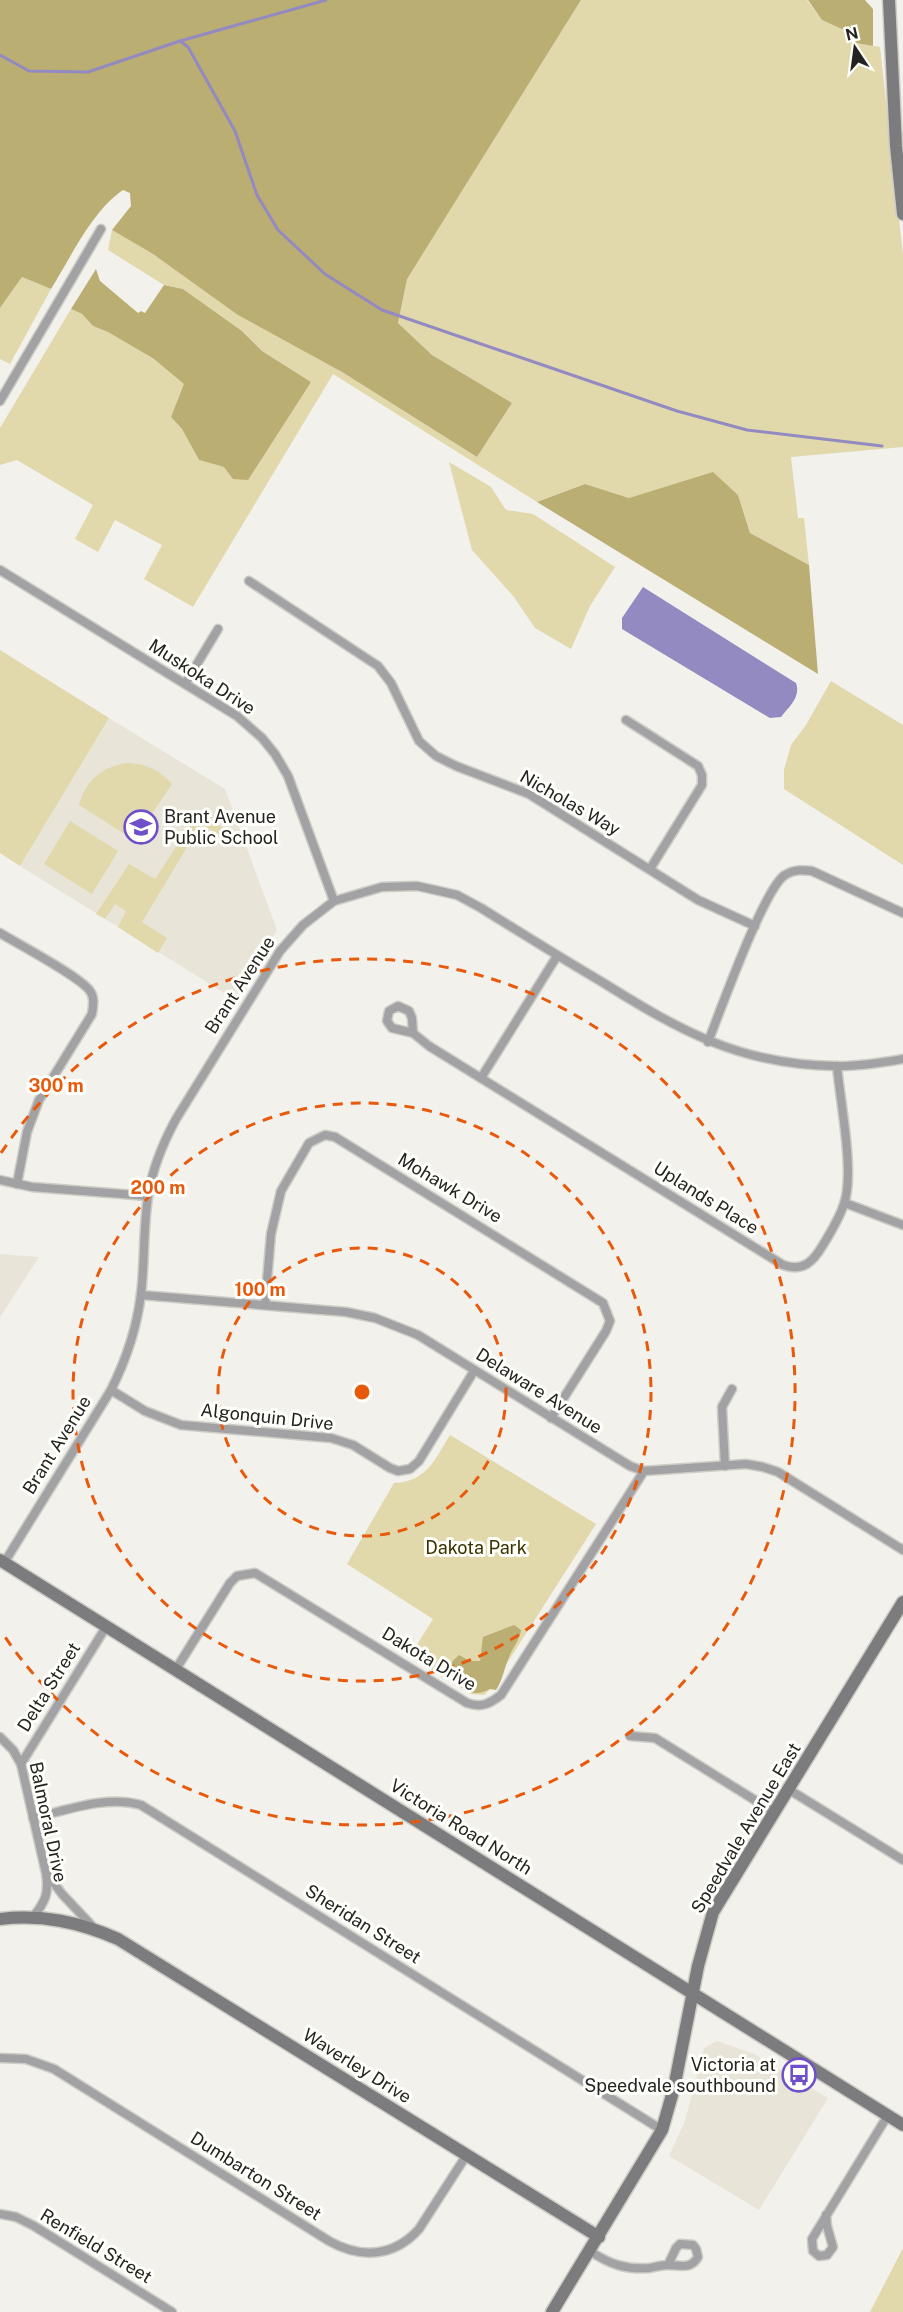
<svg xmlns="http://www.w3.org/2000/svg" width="903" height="2312" viewBox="0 0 903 2312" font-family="'Public Sans',sans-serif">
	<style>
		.built { fill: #e8e5d8 }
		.green { fill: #e1d8ac }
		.forest { fill: #baae73 }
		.water { fill: #928ac0 }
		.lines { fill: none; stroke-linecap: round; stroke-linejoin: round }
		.stream { stroke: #928ac0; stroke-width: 3 }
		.street-casing { stroke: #cdccc7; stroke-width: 11 }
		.secondary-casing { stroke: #cdccc7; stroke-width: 15 }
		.street { stroke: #a2a2a4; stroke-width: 8 }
		.secondary { stroke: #7c7c7f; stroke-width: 12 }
		.ring { fill: none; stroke: #e8590c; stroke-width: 3; stroke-dasharray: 10 8 }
		.labels { text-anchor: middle; stroke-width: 6; stroke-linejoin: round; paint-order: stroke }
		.street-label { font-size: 18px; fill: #242321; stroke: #fffffc }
		.poi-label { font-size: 18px; fill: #242321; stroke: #fffffc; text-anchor: start }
		.park-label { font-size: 18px; fill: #3b3200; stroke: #fffffc }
		.centre { fill: #e8590c; stroke: #fffffc; stroke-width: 3 }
		.ring-label { font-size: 18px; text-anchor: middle; font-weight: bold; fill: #e8590c; stroke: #fffffc; stroke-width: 6; stroke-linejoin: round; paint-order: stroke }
	</style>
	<rect width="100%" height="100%" fill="#f2f1eb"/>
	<!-- built -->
	<g class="built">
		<polygon points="109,718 225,789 277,930 234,999 20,866"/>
		<polygon points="0,1254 39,1257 0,1317"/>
		<polygon points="717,2041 754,2054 828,2098 759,2210 669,2156 685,2121 704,2048"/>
	</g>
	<!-- green -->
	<g class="green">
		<polygon points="581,0 807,0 822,20 844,30 856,43 880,47 903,255 903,447 791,457 798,518 804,518 809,565 750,533 738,495 713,473 629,498 585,484 537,502 333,374 193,607 144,579 162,545 115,520 98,552 75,539 93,505 17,460 0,465 0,428 71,309 82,314 93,326 108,332 154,359 185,384 171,417 182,429 199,460 224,467 311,382 262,351 242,331 183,289 164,285 108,250 112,230 153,254 247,319 337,369 477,457 512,403 432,355 398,323 407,278"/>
		<polygon points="22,277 51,289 10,364 0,359 0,308"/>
		<polygon points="449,462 491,487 506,510 533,514 615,567 590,606 571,649 535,628 514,597 472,550"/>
		<polygon points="0,650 109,718 20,866 0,853"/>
		<polygon points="831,681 903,725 903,865 784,789 784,770 791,745 806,725"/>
		<path d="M125 763C145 763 159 769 172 784L134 840 79 805C85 781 101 768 125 763Z"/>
		<polygon points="198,812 230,832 226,839 201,824 142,922 167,938 158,953 118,927 126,911 115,904 105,919 96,914 129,864 153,878 156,878"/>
		<polygon points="70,821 118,851 92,894 44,864"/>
		<path d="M450 1435 596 1524 491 1688 484 1695 471 1694 410 1656 433 1619 347 1564 394 1483C428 1481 434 1460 450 1435Z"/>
		<polygon points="903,2248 903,2312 870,2312"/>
	</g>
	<!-- forest -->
	<g class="forest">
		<path d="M0 0H581L407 279 398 323 432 355 512 403 477 457 342 372 238 315 153 254 112 230 131 206 130 193 123 190C92 211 71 257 51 289L22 277 0 308Z"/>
		<polygon points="808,0 865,0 873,9 873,46 856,43 844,30 822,20"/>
		<polygon points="96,269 100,281 138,313 141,311 145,313 164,285 183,289 242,331 262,351 311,382 248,480 233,479 224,467 199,460 182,429 171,417 184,384 154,359 108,332 93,326 82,314 71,309"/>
		<polygon points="713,472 738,495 750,533 809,565 818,674 537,502 585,484 629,498"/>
		<path d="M514 1625 521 1630C520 1640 512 1648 509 1657 504 1669 503 1679 496 1690L490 1689C472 1699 464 1688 449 1679 447 1668 451 1662 459 1655L470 1661H480L483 1637Z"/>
	</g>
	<!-- water -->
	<path class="water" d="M643 587 796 683C801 697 789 707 781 717L770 718 622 629V618Z"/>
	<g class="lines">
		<!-- stream -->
		<g class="stream">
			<polyline points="180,41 188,47 235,131 257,195 278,230 325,274 382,310 677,411 747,430 882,446"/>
			<polyline points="0,55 29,71 88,72 180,41 326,0"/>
		</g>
		<defs>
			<g id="street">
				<polyline points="0,401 101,229"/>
				<polyline points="0,570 237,716 262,738 275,754 288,776 334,901"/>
				<polyline points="249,581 378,666 391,683 419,741 436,756 456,766 529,794 698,900 755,926"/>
				<polyline points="185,684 218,629"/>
				<polyline points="626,720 698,766 702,775 702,785 650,869"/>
				<path d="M0 933C18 944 81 977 90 991 95 998 93 1006 92 1014L39 1100 27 1132 17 1184"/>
				<path d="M413 1033 412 1018 409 1011 398 1006 389 1011 387 1021 392 1028 413 1033 429 1046 783 1265C803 1272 813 1262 823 1245 831 1232 839 1219 844 1204 855 1173 840 1101 837 1066"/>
				<path d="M708 1042C720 1012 764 888 785 875 794 869 803 870 812 871L903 913"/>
				<polyline points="481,1078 557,956"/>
				<polyline points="0,1180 32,1187 148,1196"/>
				<polyline points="845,1203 903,1225"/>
				<polyline points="141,1295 346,1312 375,1318 418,1335 630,1466 644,1471 746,1464 763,1467 778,1472 903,1550"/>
				<polyline points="265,1304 271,1234 281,1191 309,1143 325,1135 335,1137 603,1303 610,1321 606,1331 551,1418"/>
				<polyline points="111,1390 145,1411 181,1425 331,1438 353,1445 390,1468 398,1471 410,1469 419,1461 474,1371"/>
				<polyline points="725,1466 722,1407 732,1389"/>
				<path d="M4 1563 111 1390C126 1360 137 1327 141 1294 145 1262 143 1229 148 1197 152 1169 163 1143 176 1119L280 951 303 925 334 901 382 887 417 886 457 895 481 908C521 933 561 958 602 982 679 1030 740 1065 835 1066 857 1067 881 1063 903 1059"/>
				<path d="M176 1669 230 1583 237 1576 255 1573 467 1703C482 1708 489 1704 501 1695L644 1471"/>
				<polyline points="630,1736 655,1738 774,1812"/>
				<path d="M0 1737 13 1750 21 1764 46 1873C49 1893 46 1901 33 1917"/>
				<polyline points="21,1764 106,1627"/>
				<polyline points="788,1789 903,1860"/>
				<path d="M33 1818C68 1810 106 1795 141 1805L662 2130"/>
				<polyline points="48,1875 62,1894 95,1929"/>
				<path d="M0 2058 26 2059 54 2069 329 2241C361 2259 394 2257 419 2229L466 2156"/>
				<polyline points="0,2214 16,2217 34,2226 172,2312"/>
				<polyline points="826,2215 827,2226 833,2247 827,2255 819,2256 813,2251 812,2239 888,2115"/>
				<path d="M590 2251C609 2264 626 2270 649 2268 655 2267 662 2265 668 2265 681 2265 690 2270 698 2257L696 2249 693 2245 680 2244 676 2248 668 2265"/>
			</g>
			<g id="secondary">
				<polyline points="889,0 896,146 903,214"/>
				<polyline points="0,1560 903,2125"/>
				<path d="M0 1919C42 1914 79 1922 118 1939L599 2237"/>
				<polyline points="552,2312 662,2130 674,2088 698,1966 713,1912 903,1602"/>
			</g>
		</defs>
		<!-- street casing -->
		<use href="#street" class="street-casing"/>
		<!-- secondary casing -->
		<use href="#secondary" class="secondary-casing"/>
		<!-- street -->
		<use href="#street" class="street"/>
		<!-- secondary -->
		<use href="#secondary" class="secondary"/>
	</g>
	<!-- distance rings -->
	<g class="ring">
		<circle cx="362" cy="1392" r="144"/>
		<circle cx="362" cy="1392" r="289"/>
		<path d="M1 1153A433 433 0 1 1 1 1631"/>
	</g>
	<!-- icons -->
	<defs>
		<symbol id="school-ring" viewBox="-11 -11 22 22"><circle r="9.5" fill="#fffffc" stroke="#7050ca" stroke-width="1.5"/><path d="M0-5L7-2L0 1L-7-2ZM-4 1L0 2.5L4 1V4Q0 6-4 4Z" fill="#7050ca"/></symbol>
		<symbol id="bus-ring" viewBox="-11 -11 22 22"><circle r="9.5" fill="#fffffc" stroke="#7050ca" stroke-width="1.5"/><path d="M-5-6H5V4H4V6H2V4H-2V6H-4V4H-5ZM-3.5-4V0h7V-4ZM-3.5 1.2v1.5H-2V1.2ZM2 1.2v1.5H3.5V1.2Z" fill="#7050ca"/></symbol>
	</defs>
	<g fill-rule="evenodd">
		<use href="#school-ring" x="122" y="808" width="38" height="38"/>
		<use href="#bus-ring" x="780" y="2056" width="38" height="38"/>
	</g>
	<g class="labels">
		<!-- street labels -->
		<g class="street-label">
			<text transform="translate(202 677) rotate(33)" y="6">Muskoka Drive</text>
			<text transform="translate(570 803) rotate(30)" y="6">Nicholas Way</text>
			<text transform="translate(240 985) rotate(-57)" y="6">Brant Avenue</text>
			<text transform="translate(450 1188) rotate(31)" y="6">Mohawk Drive</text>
			<text transform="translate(706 1198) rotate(32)" y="6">Uplands Place</text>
			<text transform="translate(539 1391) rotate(32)" y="6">Delaware Avenue</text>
			<text transform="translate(267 1417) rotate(6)" y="6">Algonquin Drive</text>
			<text transform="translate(57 1445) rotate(-58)" y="6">Brant Avenue</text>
			<text transform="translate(429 1659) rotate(31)" y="6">Dakota Drive</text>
			<text transform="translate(49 1687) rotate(-58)" y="6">Delta Street</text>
			<text transform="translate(48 1822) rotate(78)" y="6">Balmoral Drive</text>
			<text transform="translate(461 1827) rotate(32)" y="6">Victoria Road North</text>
			<text transform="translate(746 1828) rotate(-59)" y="6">Speedvale Avenue East</text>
			<text transform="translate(363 1924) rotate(32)" y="6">Sheridan Street</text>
			<text transform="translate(357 2066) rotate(32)" y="6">Waverley Drive</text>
			<text transform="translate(256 2176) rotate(32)" y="6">Dumbarton Street</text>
			<text transform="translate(96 2246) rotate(31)" y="6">Renfield Street</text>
		</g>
		<!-- poi labels -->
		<g class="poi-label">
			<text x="164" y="823">Brant Avenue<tspan x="164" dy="21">Public School</tspan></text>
			<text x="776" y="2071" text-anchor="end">Victoria at<tspan x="776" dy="21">Speedvale southbound</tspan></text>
		</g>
		<!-- park labels -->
		<g class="park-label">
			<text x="476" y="1554">Dakota Park</text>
		</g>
	</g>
	<circle cx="362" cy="1392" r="9" class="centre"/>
	<g class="ring-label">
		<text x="56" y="1092">300 m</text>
		<text x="158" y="1194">200 m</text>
		<text x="260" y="1296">100 m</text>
	</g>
	<!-- north arrow -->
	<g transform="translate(855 48) rotate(347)" stroke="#fffffc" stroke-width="4.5" paint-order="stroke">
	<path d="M0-4.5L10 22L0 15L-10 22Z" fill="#242321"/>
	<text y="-9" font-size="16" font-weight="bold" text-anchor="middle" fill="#242321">N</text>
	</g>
</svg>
